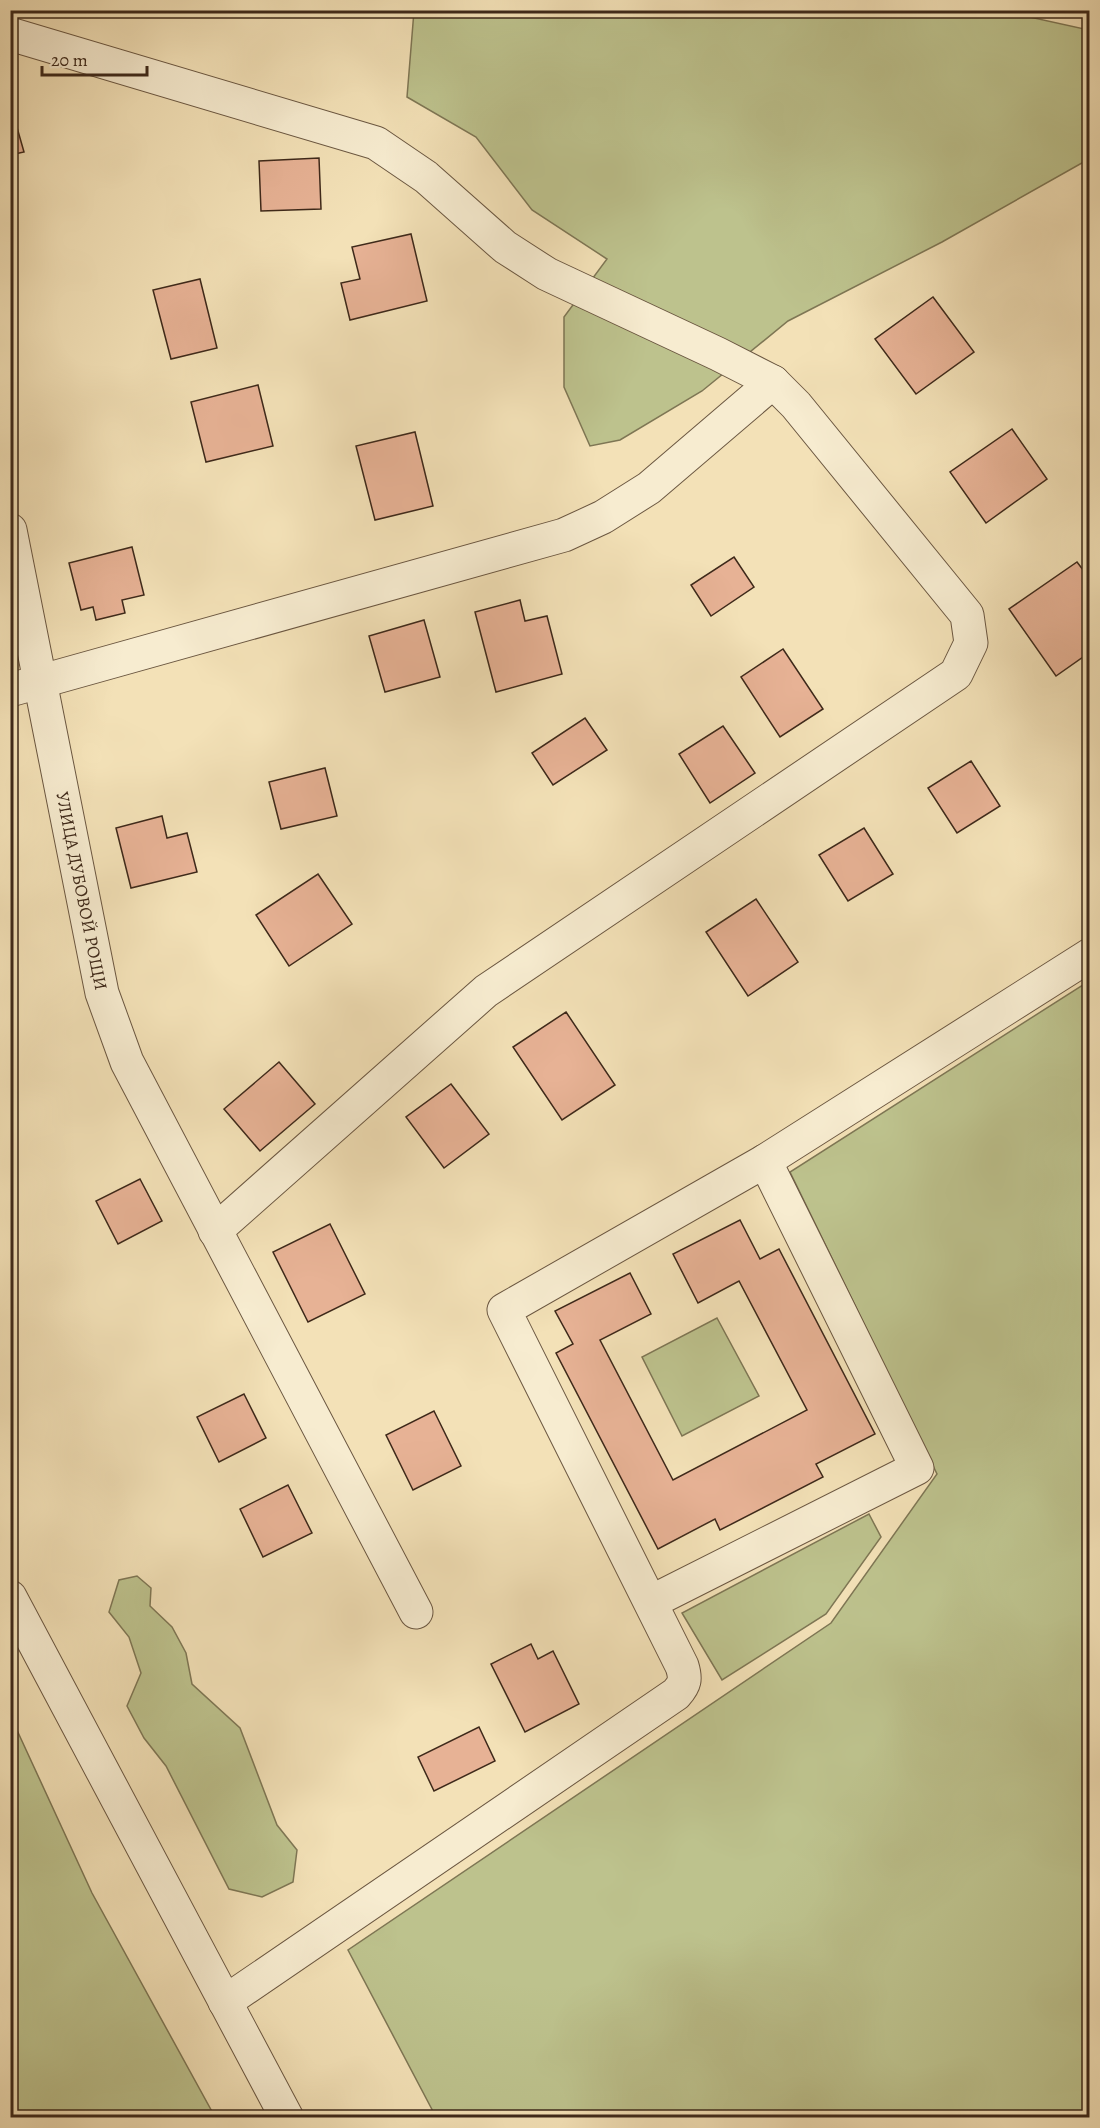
<svg xmlns="http://www.w3.org/2000/svg" width="1100" height="2128" viewBox="0 0 1100 2128" font-family="Alegreya,serif">
	<style>
		.green { fill: #bdc28d; stroke: #7e7654; stroke-width: 1.5 }
		.building { fill: #e7b295; stroke: #3e291a; stroke-width: 1.5 }
		.lines { fill: none; stroke-linecap: round; stroke-linejoin: round }
		.minor-casing { stroke: #6b5741; stroke-width: 35 }
		.minor { stroke: #f7ecd0; stroke-width: 33 }
		.labels { text-anchor: middle; stroke-width: 6; stroke-linejoin: round; paint-order: stroke }
		.street-label { font-size: 18px; fill: #3e291a; stroke: #f7ecd0 }
	</style>
	<rect width="100%" height="100%" fill="#f3e1b7"/>
	<filter id="stains"><feTurbulence type="fractalNoise" baseFrequency=".00333" numOctaves="4"/><feColorMatrix values="0 0 0 0 .2 0 0 0 0 .09 0 0 0 0 .02 0 0 0 .5 -.17"/></filter>
	<radialGradient id="worn" r=".72"><stop offset=".6" stop-color="#630" stop-opacity="0"/><stop offset="1" stop-color="#630" stop-opacity=".3"/></radialGradient>
	<!-- green -->
	<g class="green">
		<polygon points="998,10 1089,30 1089,159 942,242 788,321 702,391 620,440 590,446 564,387 564,317 607,259 532,210 476,137 407,97 414,11"/>
		<polygon points="1089,981 1089,2117 436,2117 348,1950 831,1623 937,1474 790,1172"/>
		<polygon points="717,1318 759,1396 682,1436 642,1357"/>
		<polygon points="869,1514 881,1537 826,1614 722,1680 682,1613"/>
		<polygon points="137,1576 151,1588 150,1606 172,1627 186,1653 192,1684 240,1728 277,1825 297,1850 293,1882 262,1897 229,1889 166,1766 144,1738 127,1706 141,1673 129,1637 109,1612 119,1580"/>
		<polygon points="10,1715 92,1893 215,2117 11,2117"/>
	</g>
	<!-- building -->
	<g class="building">
		<polygon points="10,103 24,152 10,155"/>
		<polygon points="319,158 321,209 261,211 259,161"/>
		<polygon points="411,234 427,301 350,320 341,283 360,279 352,247"/>
		<polygon points="200,279 217,348 171,359 153,290"/>
		<polygon points="933,297 974,352 916,394 875,339"/>
		<polygon points="258,385 273,446 206,462 191,402"/>
		<polygon points="1012,429 1047,479 986,523 950,472"/>
		<polygon points="415,432 433,506 375,520 356,446"/>
		<polygon points="132,547 144,595 122,600 125,613 96,620 93,607 81,610 69,563"/>
		<polygon points="734,557 754,587 711,616 691,585"/>
		<polygon points="1077,562 1090,579 1090,652 1056,676 1009,609"/>
		<polygon points="520,600 525,621 547,616 562,674 496,692 475,612"/>
		<polygon points="424,620 440,677 385,692 369,636"/>
		<polygon points="783,649 823,709 780,737 741,677"/>
		<polygon points="585,718 607,750 553,785 532,753"/>
		<polygon points="723,726 755,773 710,803 679,754"/>
		<polygon points="971,761 1000,806 957,833 928,788"/>
		<polygon points="325,768 337,816 281,829 269,782"/>
		<polygon points="162,816 167,838 187,833 197,872 131,888 116,828"/>
		<polygon points="864,828 893,874 848,901 819,855"/>
		<polygon points="318,874 352,924 289,966 256,915"/>
		<polygon points="756,899 798,962 748,996 706,932"/>
		<polygon points="566,1012 615,1085 562,1120 513,1047"/>
		<polygon points="279,1062 315,1104 260,1151 224,1109"/>
		<polygon points="451,1084 489,1134 444,1168 406,1117"/>
		<polygon points="140,1179 162,1221 118,1244 96,1201"/>
		<polygon points="740,1220 760,1259 779,1249 875,1434 816,1464 823,1477 720,1530 715,1519 658,1549 556,1353 573,1344 555,1311 630,1273 651,1314 600,1340 673,1480 807,1410 739,1281 698,1303 673,1254"/>
		<polygon points="330,1224 365,1294 308,1322 273,1252"/>
		<polygon points="244,1394 266,1438 219,1462 197,1417"/>
		<polygon points="434,1411 461,1466 413,1490 386,1435"/>
		<polygon points="288,1485 312,1533 263,1557 240,1509"/>
		<polygon points="531,1644 538,1659 553,1651 579,1704 525,1732 491,1664"/>
		<polygon points="479,1727 495,1761 434,1791 418,1757"/>
	</g>
	<g class="lines">
		<defs>
			<g id="minor">
				<polyline points="10,34 376,143 426,177 505,247 547,274 718,354 773,382 796,405 967,615 971,643 956,674 486,991 215,1231"/>
				<path id="s1" d="M10 530 102 993 127 1062 416 1612"/>
				<polyline points="10,690 564,535 603,517 649,488 773,382"/>
				<polyline points="10,1597 287,2118"/>
				<polyline points="651,1602 917,1468 765,1161"/>
				<path d="M225 2002 676 1694C685 1684 686 1679 682 1666L504 1310 765 1161 1090 955"/>
			</g>
		</defs>
		<!-- minor casing -->
		<use href="#minor" class="minor-casing"/>
		<!-- minor -->
		<use href="#minor" class="minor"/>
	</g>
	<g class="labels">
		<!-- street labels -->
		<g class="street-label">
			<text dy="6" stroke="none"><textPath href="#s1" startOffset="368">УЛИЦА ДУБОВОЙ РОЩИ</textPath></text>
		</g>
	</g>
	<!-- margin -->
	<rect width="1100" height="2128" fill="none" stroke="#f3e1b7" stroke-width="36"/>
	<rect x="12" y="12" width="1076" height="2104" fill="none" stroke="#3e291a" stroke-width="3"/>
	<rect x="18" y="18" width="1064" height="2092" fill="none" stroke="#3e291a" stroke-width="1.5"/>
	<!-- scale -->
	<path d="M42 66v9h105v-9" fill="none" stroke="#3e291a" stroke-width="3"/>
	<text x="51" y="66" font-size="18" fill="#3e291a" stroke="#f7ecd0" stroke-width="4.5" paint-order="stroke">20 m</text>
	<rect width="100%" height="100%" filter="url(#stains)"/>
	<rect width="100%" height="100%" fill="url(#worn)"/>
</svg>
